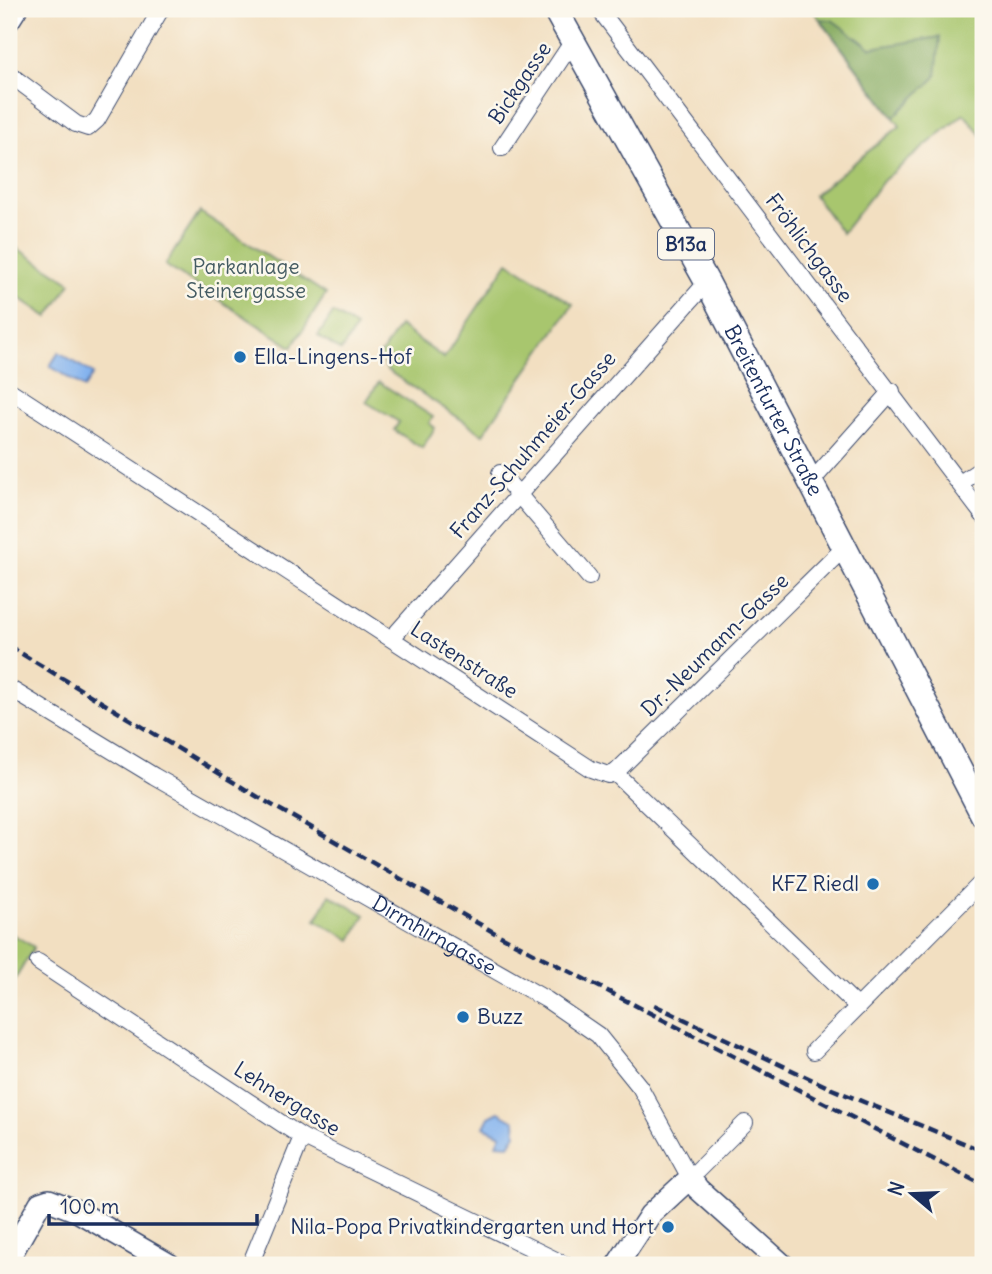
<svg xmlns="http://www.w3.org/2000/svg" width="992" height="1274" viewBox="0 0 992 1274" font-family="Delius,sans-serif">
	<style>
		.green { fill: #a8c66e; stroke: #627a66; stroke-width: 2 }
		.forest { fill: #86ab61; stroke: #506d60; stroke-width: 2 }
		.water { fill: #84b3ee; stroke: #5071a6; stroke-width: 2 }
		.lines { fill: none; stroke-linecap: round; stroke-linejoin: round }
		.street-casing { stroke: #3b496d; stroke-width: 18 }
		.secondary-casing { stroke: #3b496d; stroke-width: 24 }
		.primary-casing { stroke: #3b496d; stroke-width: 27 }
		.street { stroke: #fff; stroke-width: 16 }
		.secondary { stroke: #fff; stroke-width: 21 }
		.primary { stroke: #fff; stroke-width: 24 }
		.rail { stroke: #1b2f5e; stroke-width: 4.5; stroke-dasharray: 10 5; stroke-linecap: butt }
		.poi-dot { fill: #1f6fb2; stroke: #fbf7ec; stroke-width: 2.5 }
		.labels { text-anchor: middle; stroke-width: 5; stroke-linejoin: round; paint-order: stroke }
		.shield { fill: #fbf7ec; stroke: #5e6b89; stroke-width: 2 }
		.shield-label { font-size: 19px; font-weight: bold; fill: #1b2f5e }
		.street-label { font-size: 21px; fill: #1b2f5e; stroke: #fbf7ec }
		.park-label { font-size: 21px; fill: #455c63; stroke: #fbf7ec }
		.poi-label { font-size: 21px; fill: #1b2f5e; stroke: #fbf7ec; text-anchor: start }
	</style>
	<rect width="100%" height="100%" fill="#fbf7ec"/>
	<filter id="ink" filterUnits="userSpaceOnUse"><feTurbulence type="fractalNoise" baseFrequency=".0143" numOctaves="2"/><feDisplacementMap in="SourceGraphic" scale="14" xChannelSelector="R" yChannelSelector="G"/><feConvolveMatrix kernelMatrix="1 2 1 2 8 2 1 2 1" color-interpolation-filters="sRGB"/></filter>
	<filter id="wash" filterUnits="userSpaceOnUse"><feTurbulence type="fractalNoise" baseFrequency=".00686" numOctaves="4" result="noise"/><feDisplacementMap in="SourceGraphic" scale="28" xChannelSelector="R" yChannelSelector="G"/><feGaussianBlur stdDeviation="1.57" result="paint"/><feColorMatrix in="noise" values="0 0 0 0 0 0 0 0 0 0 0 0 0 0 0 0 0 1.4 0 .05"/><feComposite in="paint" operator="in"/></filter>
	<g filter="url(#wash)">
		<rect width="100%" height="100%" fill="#f2dfc1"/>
		<!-- green -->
		<g class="green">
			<polygon points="812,9 983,9 983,137 964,114 884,180 842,233 814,195 900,126"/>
			<polygon points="200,212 326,294 292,347 165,265"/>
			<polygon points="9,243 71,283 48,317 9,291"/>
			<polygon points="508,262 573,304 483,434 387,370 380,356 399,326 444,358"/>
			<polygon points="333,313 356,327 341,351 318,336"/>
			<polygon points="379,382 433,417 429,423 435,428 422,448 394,430 399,422 366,402"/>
			<polygon points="329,895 365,915 351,940 316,920"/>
			<polygon points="9,932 34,947 9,990"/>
		</g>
		<!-- forest -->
		<polygon class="forest" points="820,19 832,20 871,48 940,37 936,77 894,117"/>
		<!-- water -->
		<g class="water">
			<polygon points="59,352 93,374 84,388 50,366"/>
			<polygon points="499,1112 515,1121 516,1134 509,1145 497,1144 501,1135 484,1127 489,1117"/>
		</g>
	</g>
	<g filter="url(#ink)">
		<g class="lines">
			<defs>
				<g id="street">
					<polyline points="599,9 983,515"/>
					<polyline points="9,74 76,124 88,128 97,120 161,9"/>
					<polyline points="502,148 573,41"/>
					<polyline points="9,390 591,769 608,775 615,773"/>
					<polyline points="500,473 589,577"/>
					<polyline points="811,482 892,391"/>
					<polyline points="960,483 983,468"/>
					<polyline points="392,638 707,282"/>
					<path id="s1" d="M9 688 154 776 547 1000 598 1035 640 1087 690 1178 745 1123"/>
					<polyline points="615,773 858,1007"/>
					<polyline points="615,773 845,547"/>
					<polyline points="38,962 302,1137 566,1265"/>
					<polyline points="814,1051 983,881"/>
					<polyline points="250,1265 302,1137"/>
				</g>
				<g id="secondary">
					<polyline points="9,20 16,9"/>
					<polyline points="9,1258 40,1203 49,1200 77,1211 170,1265"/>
					<polyline points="617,1265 650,1215 690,1178 698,1189 783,1265"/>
				</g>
				<g id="primary">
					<path id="s2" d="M555 9 707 282 983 815"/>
				</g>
			</defs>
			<!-- street casing -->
			<use href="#street" class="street-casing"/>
			<!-- secondary casing -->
			<use href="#secondary" class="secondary-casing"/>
			<!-- primary casing -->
			<use href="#primary" class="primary-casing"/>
			<!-- street -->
			<use href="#street" class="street"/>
			<!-- secondary -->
			<use href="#secondary" class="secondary"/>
			<!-- primary -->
			<use href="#primary" class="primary"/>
			<!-- rail -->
			<g class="rail">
				<polyline points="9,646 258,797 495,933 983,1185"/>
				<polyline points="654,1005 832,1089 983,1151"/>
			</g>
		</g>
	</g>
	<!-- markers -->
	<g class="poi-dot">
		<circle cx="240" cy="357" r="7"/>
		<circle cx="873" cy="884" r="7"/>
		<circle cx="463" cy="1017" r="7"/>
		<circle cx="668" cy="1227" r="7"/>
	</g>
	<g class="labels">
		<!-- shield labels -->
		<rect class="shield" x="658" y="228.5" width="56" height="31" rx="5"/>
		<g class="shield-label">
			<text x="686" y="251">B13a</text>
		</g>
		<!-- street labels -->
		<g class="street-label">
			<text transform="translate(520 83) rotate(-56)" y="7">Bickgasse</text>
			<text transform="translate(809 248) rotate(53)" y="7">Fröhlichgasse</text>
			<text dy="7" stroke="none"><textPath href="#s2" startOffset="457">Breitenfurter Straße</textPath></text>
			<text transform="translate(533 445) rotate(-49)" y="7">Franz-Schuhmeier-Gasse</text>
			<text transform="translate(715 645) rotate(-44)" y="7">Dr.-Neumann-Gasse</text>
			<text transform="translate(464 660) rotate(33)" y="7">Lastenstraße</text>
			<text dy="7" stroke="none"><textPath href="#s1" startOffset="492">Dirmhirngasse</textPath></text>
			<text transform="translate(287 1099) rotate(32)" y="7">Lehnergasse</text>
		</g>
		<!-- park labels -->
		<g class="park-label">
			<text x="246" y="274">Parkanlage<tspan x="246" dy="24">Steinergasse</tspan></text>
		</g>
		<!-- poi labels -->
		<g class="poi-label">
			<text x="254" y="364">Ella-Lingens-Hof</text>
			<text x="859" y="891" text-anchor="end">KFZ Riedl</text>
			<text x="477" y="1024">Buzz</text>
			<text x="654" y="1234" text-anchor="end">Nila-Popa Privatkindergarten und Hort</text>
		</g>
	</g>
	<!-- margin -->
	<rect width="992" height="1274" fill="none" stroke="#fbf7ec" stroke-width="35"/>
	<!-- north arrow -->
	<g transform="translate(912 1194) rotate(289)" stroke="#fbf7ec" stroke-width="5" paint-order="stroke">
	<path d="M0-5L12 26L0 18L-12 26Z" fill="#1b2f5e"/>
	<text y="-10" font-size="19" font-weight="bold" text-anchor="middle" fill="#1b2f5e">N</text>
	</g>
	<!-- scale -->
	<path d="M49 1214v10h208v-10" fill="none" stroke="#1b2f5e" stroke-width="3.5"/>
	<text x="60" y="1214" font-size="21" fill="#1b2f5e" stroke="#fbf7ec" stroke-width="5" paint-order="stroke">100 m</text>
</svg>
